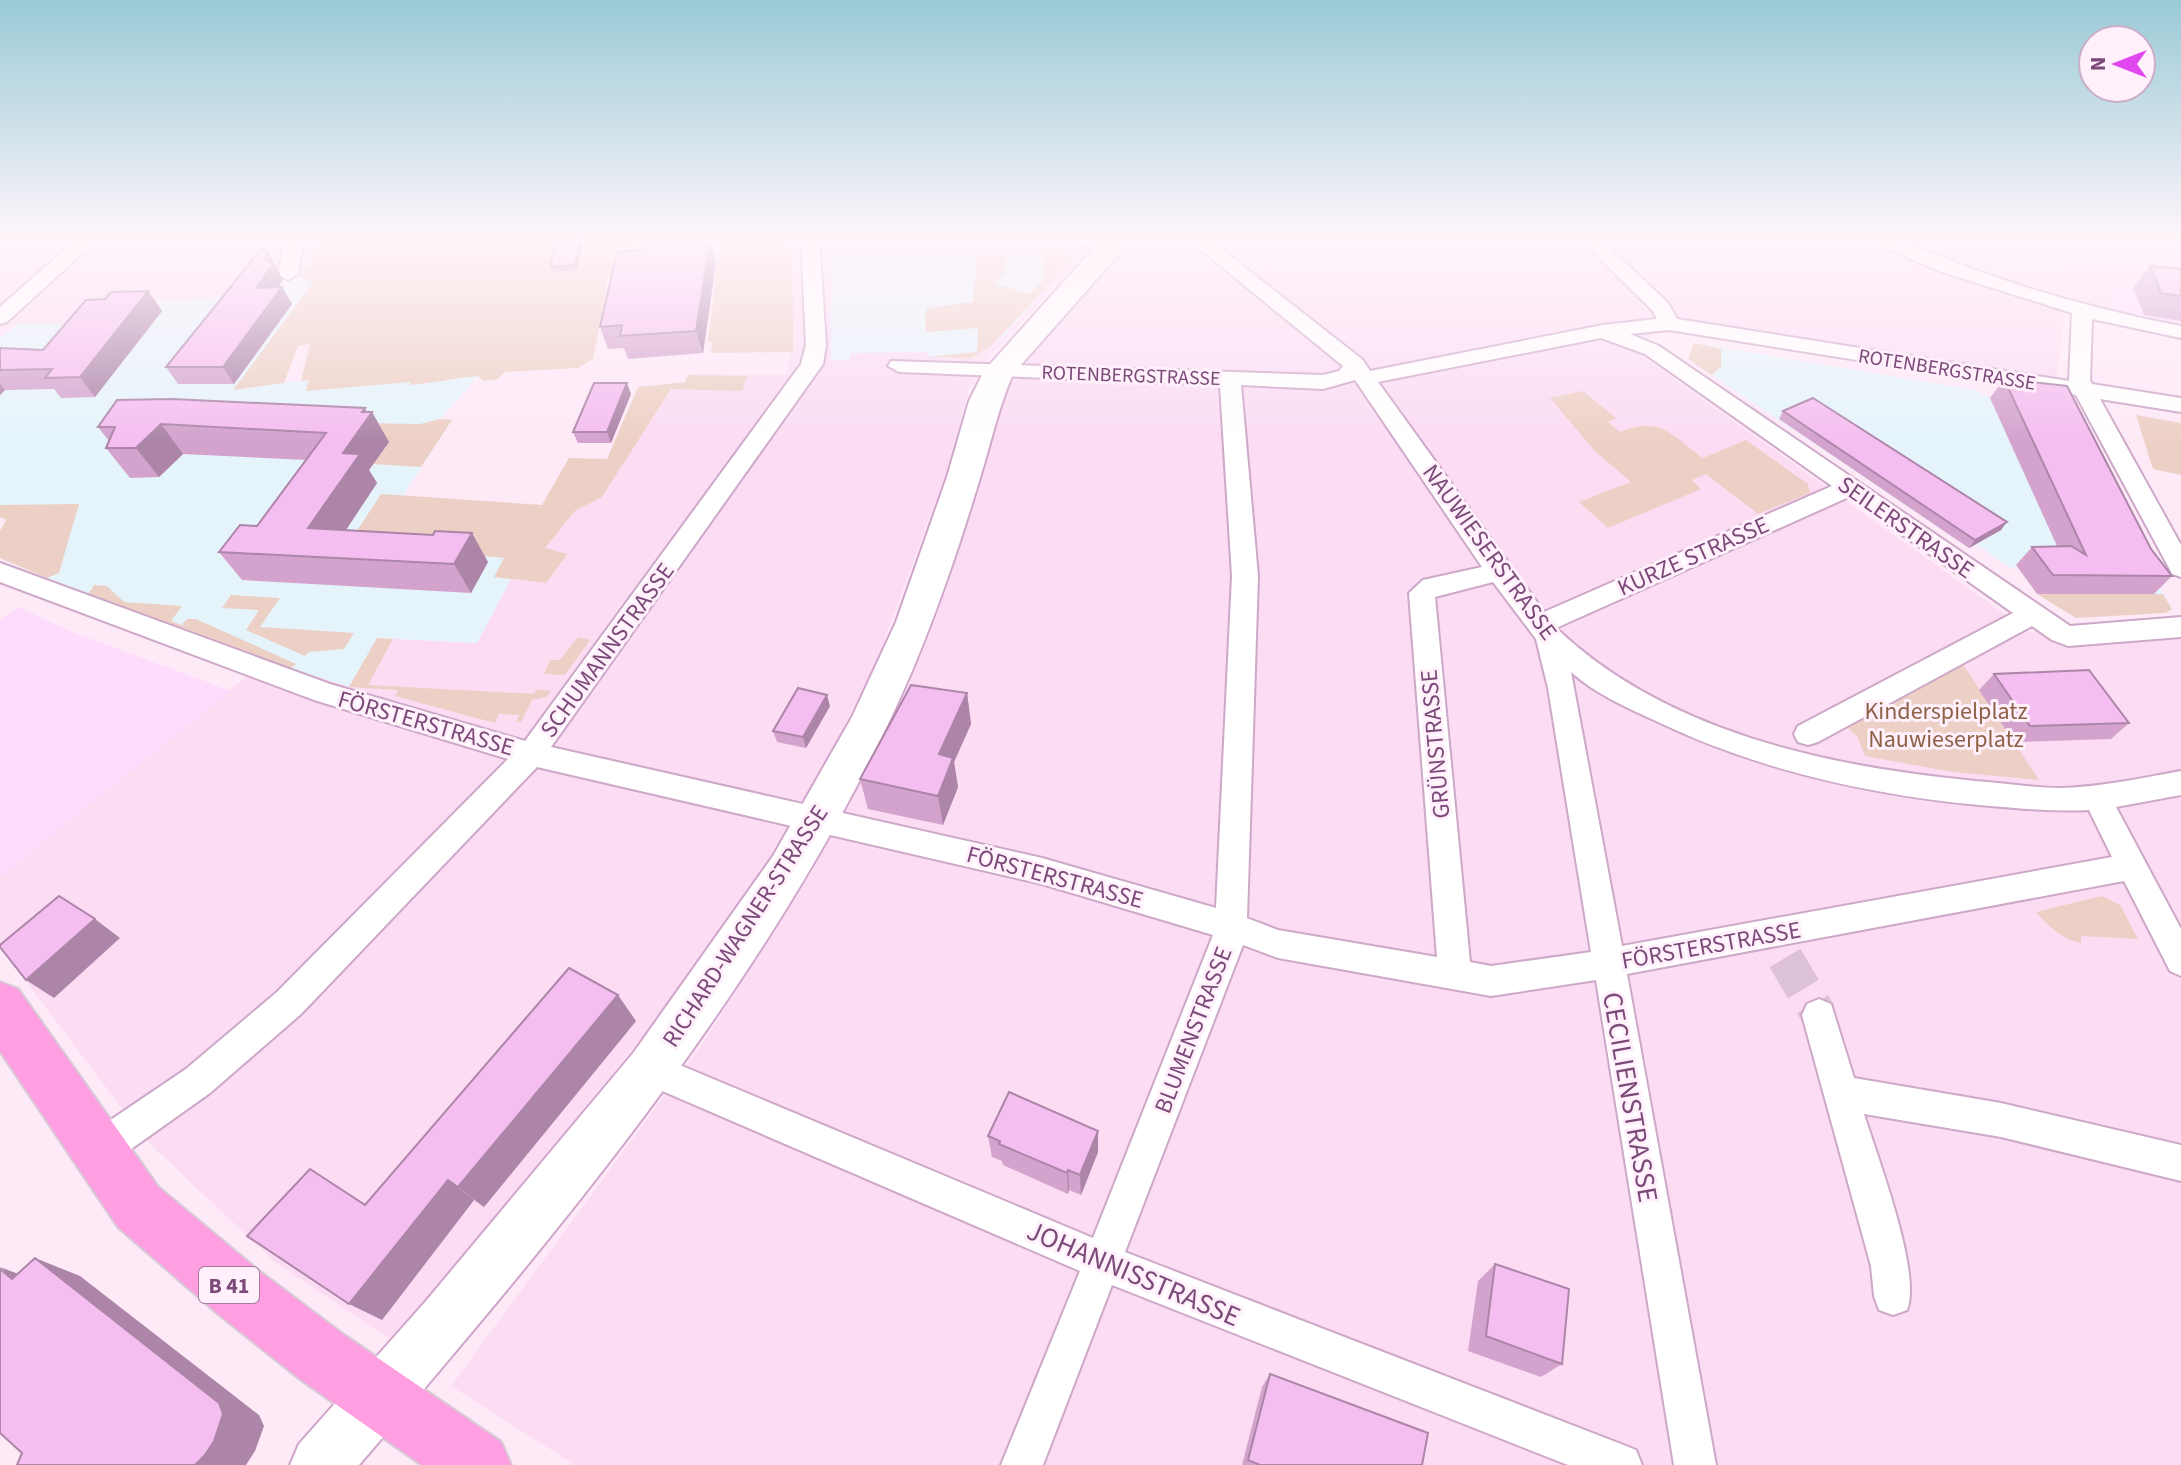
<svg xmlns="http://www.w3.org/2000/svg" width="2181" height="1465" viewBox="0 0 2181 1465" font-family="'Source Sans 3',sans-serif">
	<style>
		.residential { fill: #fbdcf3 }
		.commercial { fill: #fedcfe }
		.education { fill: #e5f4fb }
		.green { fill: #edd0c5 }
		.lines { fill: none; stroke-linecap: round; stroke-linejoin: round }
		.street-tunnel { stroke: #ddc1d8; stroke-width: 36; stroke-dasharray: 36 18; stroke-linecap: butt }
		.street-casing { stroke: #cda8c8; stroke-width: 4 }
		.secondary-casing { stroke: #d0a5cb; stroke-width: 4 }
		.primary-casing { stroke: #d7c9d7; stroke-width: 4 }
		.street { fill: #fff; fill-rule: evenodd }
		.secondary { fill: #fff; fill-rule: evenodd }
		.primary { fill: #ff9ee1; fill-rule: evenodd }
		.wall { fill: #d3a3ce }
		.shaded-wall { fill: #ac85a8 }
		.building { fill: #f5bef0; stroke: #ac85a8; stroke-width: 2 }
		.labels { text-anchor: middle; stroke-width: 6; stroke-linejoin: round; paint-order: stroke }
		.far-street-label { font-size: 20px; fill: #7b4a79; stroke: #fff0fb }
		.shield { fill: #fff0fb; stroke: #a37ca0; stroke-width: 2 }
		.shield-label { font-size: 22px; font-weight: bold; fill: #7b4a79 }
		.street-label { font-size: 24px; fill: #7b4a79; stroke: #fff0fb }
		.park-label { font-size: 24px; fill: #8e6246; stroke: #fff0fb }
		.near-street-label { font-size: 28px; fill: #7b4a79; stroke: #fff0fb }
	</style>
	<rect width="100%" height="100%" fill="#fee9f7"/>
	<!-- residential -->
	<g class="residential">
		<polygon points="0,237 319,237 311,266 288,274 266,289 84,324 19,323 0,338"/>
		<polygon points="789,237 1094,237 1088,251 987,360 969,390 944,478 874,668 836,742 740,908 661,1014 393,1341 276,1263 145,1139 0,947 0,877 267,660 349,687 377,638 477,643 511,579 546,583 568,555 544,549 575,511 602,497 675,383 685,382 688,374 786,375 794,336"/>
		<polygon points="1135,237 2080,237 2072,269 2107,275 2114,295 2110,311 2066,302 2056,382 1664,322 1635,351 2030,632 2061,633 2181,626 2181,1465 575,1465 451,1386 703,1043 810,875 899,709 936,618 982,481 1007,383"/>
	</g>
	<!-- commercial -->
	<g class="commercial">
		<polygon points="2080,237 2181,237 2181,326 2110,311 2114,295 2107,275 2071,269"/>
		<polygon points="19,607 72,632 231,691 0,877 0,620"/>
	</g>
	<!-- education -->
	<g class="education">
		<polygon points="1052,244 1059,246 1071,262 1003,337 971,358 928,357 927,352 851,353 849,360 831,360 831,246"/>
		<polygon points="304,271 299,275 313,282 234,390 309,379 307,390 411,382 411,385 427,384 435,379 478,376 440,419 452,420 402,497 542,505 495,577 511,579 477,643 378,638 349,687 152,623 0,558 0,531 6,520 0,517 0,338 19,323 84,324 103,301 208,299 266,289 288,274"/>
		<polygon points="1694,343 1973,390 1991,398 2144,565 2171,605 2170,611 2076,618 2037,594 2017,566 2012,569 1976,544 1969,548 1688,359"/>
	</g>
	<!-- green -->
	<g class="green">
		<path d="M319 237H789L793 282V352L711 353 712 342 708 341 720 241 615 249 611 272 606 278V293L593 359 578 368 505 372 497 379 483 381 478 376C455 378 433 383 411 385L410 382 306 391 309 380 301 381 310 344 298 346 284 383 233 390 313 283 298 276 311 266Z"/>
		<polygon points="1041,244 1059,246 1071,262 993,344 971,358 928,357 977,352 978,328 926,332 925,313 928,308 973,302 977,254 1006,254 1005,273 994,284 1030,294 1044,279 1040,277 1045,272"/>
		<polygon points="1694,343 1721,349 1721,367 1711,375 1688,359"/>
		<polygon points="688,375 747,376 742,391 671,389 602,497 575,511 545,548 568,554 546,583 494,577 504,558 349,543 381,494 542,505 569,458 607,459 638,387 685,382"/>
		<path d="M1583 391 1616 418 1608 422 1620 432C1661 416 1670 434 1703 458L1746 440 1808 484 1810 493 1758 514 1706 474 1692 480 1701 489 1608 528 1579 502 1631 482 1594 450 1550 398Z"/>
		<polygon points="2136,415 2181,423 2181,475 2153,469"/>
		<polygon points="440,419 452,420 421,467 373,464 238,421 420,424"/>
		<polygon points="79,504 59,573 47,578 0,558 0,531 6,520 0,517 0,505"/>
		<polygon points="94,585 107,586 124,602 182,606 171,621 182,625 187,619 196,619 296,664 291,668 152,623 87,596"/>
		<polygon points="2037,594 2163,594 2172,609 2166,613 2076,618"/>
		<polygon points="231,595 280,598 260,627 354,633 344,649 309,652 305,656 246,630 259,610 222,608"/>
		<polygon points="578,637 590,640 565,675 544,674 550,660 560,660"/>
		<polygon points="377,638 393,639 368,685 534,694 537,689 551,691 546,697 532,700 521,722 516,722 519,715 499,714 495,723 395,696 398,690 349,687"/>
		<polygon points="1962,663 2039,780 1953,772 1865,756 1857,736 1848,728"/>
		<path d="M2102 896 2120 905 2138 939 2081 936V943C2062 939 2049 927 2036 912Z"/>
	</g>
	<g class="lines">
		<!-- street-tunnel -->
		<polyline class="street-tunnel" points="1785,958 1819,1015"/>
		<defs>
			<g id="street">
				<polygon points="79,237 100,237 7,322 0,324 0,307"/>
				<polygon points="285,237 304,237 298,274 288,280 278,274"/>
				<path d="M801 237H819L826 345 823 364 551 747 1042 858 1216 908 1232 576 1220 385 899 372 888 366 891 361 1323 375 1339 371 1343 366 1185 237H1206L1363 360 1370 371 1603 325 1657 319 1652 310 1578 237H1598L1668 303 1677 319 2069 381 2072 313 1939 271 1860 237C1906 237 1951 263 1995 277 2056 298 2118 314 2181 326V338L2092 319 2090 380 2092 384 2181 398V412L2100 399 2181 545V577L2172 574 2169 568 2076 395 1669 330 1630 334 1659 346 2070 626 2181 617V637L2068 646 2052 640 2032 626 1818 742 1808 745 1798 742 1794 734 1798 726 2013 613 1849 497 1556 628C1666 733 1830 767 1976 781 2004 783 2033 788 2061 788 2101 787 2141 778 2181 771V795L2116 807 2181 929V976L2170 971 2124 881 1627 974 1716 1465H1674L1596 980 1491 996 1278 958 1243 945 1125 1252 1621 1444 1636 1450 1642 1465H1568L1112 1285 1043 1465H1001L1080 1271 639 1081 634 1069 639 1057 651 1053 1093 1238 1213 935 1042 884 537 767 301 1014 210 1093 110 1164 97 1169 84 1164 79 1151 84 1138 186 1069 277 992 508 759 314 700 0 582V563L330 684 525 741 801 364 806 345ZM1601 338 1645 354 1832 486 1544 612 1378 382ZM1355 380 1482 567 1423 580 1409 593 1437 957 1278 930 1247 918 1258 576 1241 385 1323 389ZM1493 582 1536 639 1548 688 1591 952 1491 966 1470 962 1435 597ZM1571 672C1594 693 1627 708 1656 721 1758 770 1866 794 1979 805 2016 808 2052 812 2089 810L2112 857 1622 946Z"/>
				<polygon points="1067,237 1102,237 1118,241 1121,245 1111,251 1069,241"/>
				<path d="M1819 999 1831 1004 1854 1078 2001 1103 2181 1145V1181L2001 1137 1864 1114C1877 1156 1922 1273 1907 1310L1893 1315 1879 1310 1874 1296 1871 1266 1802 1015 1807 1004Z"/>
			</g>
			<path id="secondary" d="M1104 237H1134L1013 374C998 408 991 443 980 478 955 561 927 642 890 720 758 996 557 1234 359 1465H290L299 1444 426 1301 634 1052 773 856 852 717 896 622 947 477 969 401 984 371Z"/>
			<polygon id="primary" points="0,982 18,989 158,1187 259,1271 344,1335 501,1442 511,1465 422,1465 300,1379 217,1313 118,1227 0,1051"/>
		</defs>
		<!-- street casing -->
		<use href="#street" class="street-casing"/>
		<!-- secondary casing -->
		<use href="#secondary" class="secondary-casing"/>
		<!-- primary casing -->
		<use href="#primary" class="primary-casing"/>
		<!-- street -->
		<use href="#street" class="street"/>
		<!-- secondary -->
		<use href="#secondary" class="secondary"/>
		<!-- primary -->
		<use href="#primary" class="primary"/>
	</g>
	<!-- wall -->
	<g class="wall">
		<polygon points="646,237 697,237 698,241 710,241 716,263 703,353 628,359 624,348 608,349 600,327 643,250"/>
		<polygon points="583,239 577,270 552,272 550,267"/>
		<polygon points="267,250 283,280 278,287 282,287 292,304 234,384 178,384 166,367"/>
		<polygon points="2150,266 2181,269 2181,321 2144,315 2133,288"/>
		<polygon points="148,291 162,311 95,397 61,398 54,389 5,390 0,395 0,348 43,350"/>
		<polygon points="2004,379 2151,549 2172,576 2154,594 2037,594 2016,565 2032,547 2057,546 1990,398"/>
		<polygon points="631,394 611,443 578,443 573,432"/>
		<polygon points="1783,411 2001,530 1969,548 1779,419"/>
		<polygon points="367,412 389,442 369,470 377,483 346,530 488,562 471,593 242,580 219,552 257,526 306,460 183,454 159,477 130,478 106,448 109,441 98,427"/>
		<polygon points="1994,674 2129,723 2111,739 2014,742 1979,690"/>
		<polygon points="967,693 971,724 954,762 958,787 943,825 868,809 860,779"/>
		<polygon points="830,706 806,748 777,742 773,731"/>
		<polygon points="636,1021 484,1207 474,1200 382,1320 310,1169 365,1204"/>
		<polygon points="988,1136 1098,1152 1081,1195 1069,1190 1068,1194 1003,1165 1002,1161 992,1157"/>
		<polygon points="1495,1264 1562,1364 1541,1377 1468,1351 1478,1281"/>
		<polygon points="1270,1374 1422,1465 1242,1465 1262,1387"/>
	</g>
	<!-- shaded-wall -->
	<g class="shaded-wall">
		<polygon points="581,237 583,237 583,239 577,270 575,265"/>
		<polygon points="710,241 716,263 703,353 696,331"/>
		<polygon points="267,250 283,280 266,304 256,288 265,259"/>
		<polygon points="282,287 292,304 234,384 223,367"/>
		<polygon points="148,291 162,311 95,397 80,377"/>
		<polygon points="627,383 631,394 611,443 607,432"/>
		<polygon points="0,384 5,390 0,395"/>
		<polygon points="365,408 369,416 372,412 389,442 369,470 377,483 328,557 308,528"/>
		<polygon points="161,424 183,454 159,477 136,448"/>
		<polygon points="2007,522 2001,530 1969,548 1975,540"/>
		<polygon points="472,533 488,562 471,593 454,564"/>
		<polygon points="967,693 971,724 954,762 958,787 943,825 938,796 939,754"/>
		<polygon points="827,695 830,706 806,748 803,737"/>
		<polygon points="95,919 120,938 54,998 26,980"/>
		<polygon points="618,995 636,1021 484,1207 458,1187"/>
		<polygon points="1098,1131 1098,1152 1081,1195 1080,1175"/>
		<polygon points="1068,1170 1069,1190 1068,1194 1067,1173"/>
		<polygon points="448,1180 474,1200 382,1320 349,1304"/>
		<polygon points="35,1258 80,1276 259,1415 264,1426 255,1451 246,1465 195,1465"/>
		<polygon points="0,1267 45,1284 12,1279"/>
	</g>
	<!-- building -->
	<g class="building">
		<polygon points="557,237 581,237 575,265 550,267"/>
		<polygon points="646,237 696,237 695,242 710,241 696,331 620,336 622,325 600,327 617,252 643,250"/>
		<polygon points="263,247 267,250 265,259 273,264 256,288 282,287 223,367 166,367"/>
		<polygon points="2150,266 2181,269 2181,296 2161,293"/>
		<polygon points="148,291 80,377 45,378 52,369 0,370 0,348 43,350 86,300 105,299 111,292"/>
		<polygon points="2004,379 2067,386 2151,549 2172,576 2053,575 2032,547 2071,546 2086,555"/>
		<polygon points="594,383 627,383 607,432 573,432"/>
		<polygon points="1813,398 2007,522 1975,540 1783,411"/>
		<polygon points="172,399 365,408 362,412 372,412 343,453 360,454 308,528 433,535 435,531 472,533 454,564 219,552 240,525 257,526 326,433 161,424 136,448 106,448 115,427 98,427 117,400"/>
		<polygon points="2089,670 2129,723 2030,726 1994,674"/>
		<polygon points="911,685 967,693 939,754 953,758 938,796 860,779"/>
		<polygon points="798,688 827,695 803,737 773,731"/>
		<polygon points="59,896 95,919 26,980 0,947 0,945"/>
		<polygon points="569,968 618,995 458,1187 448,1180 349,1304 247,1236 310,1169 365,1205"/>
		<polygon points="1009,1092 1098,1131 1080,1175 1068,1170 1067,1173 999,1144 1000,1141 988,1136"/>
		<polygon points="35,1258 219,1403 223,1414 214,1441 205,1455 195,1465 17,1465 22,1453 0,1433 0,1269 12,1279"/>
		<polygon points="1495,1264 1569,1289 1562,1364 1486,1336"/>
		<polygon points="1270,1374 1428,1433 1422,1465 1260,1465 1248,1460"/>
	</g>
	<!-- sky -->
	<linearGradient id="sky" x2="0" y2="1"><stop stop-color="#99cad6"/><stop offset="0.54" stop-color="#fff5fb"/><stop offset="1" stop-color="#fff5fb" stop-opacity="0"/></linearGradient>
	<rect width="2181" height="442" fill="url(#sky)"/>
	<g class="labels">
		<!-- far-street labels -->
		<g class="far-street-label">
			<text transform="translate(1947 369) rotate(9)" y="7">ROTENBERGSTRASSE</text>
			<text transform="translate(1131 375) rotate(2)" y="7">ROTENBERGSTRASSE</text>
		</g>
		<!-- shield labels -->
		<rect class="shield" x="199" y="1267" width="60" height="36" rx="6"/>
		<g class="shield-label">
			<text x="229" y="1293">B 41</text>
		</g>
		<!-- street labels -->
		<g class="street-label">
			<text transform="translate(1906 527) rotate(35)" y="8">SEILERSTRASSE</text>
			<text transform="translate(1490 552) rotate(54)" y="8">NAUWIESERSTRASSE</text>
			<text transform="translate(1693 556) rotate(-24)" y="8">KURZE STRASSE</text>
			<text transform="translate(607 650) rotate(-54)" y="8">SCHUMANNSTRASSE</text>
			<text transform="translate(426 723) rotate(16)" y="8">FÖRSTERSTRASSE</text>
			<text transform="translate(1435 744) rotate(-95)" y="8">GRÜNSTRASSE</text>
			<text transform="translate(1055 877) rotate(15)" y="8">FÖRSTERSTRASSE</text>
			<text transform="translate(745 926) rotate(-57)" y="8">RICHARD-WAGNER-STRASSE</text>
			<text transform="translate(1711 945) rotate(-10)" y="8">FÖRSTERSTRASSE</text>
			<text transform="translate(1193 1030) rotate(-69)" y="8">BLUMENSTRASSE</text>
		</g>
		<!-- park labels -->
		<g class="park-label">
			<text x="1946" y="719">Kinderspielplatz<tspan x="1946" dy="28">Nauwieserplatz</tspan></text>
		</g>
		<!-- near-street labels -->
		<g class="near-street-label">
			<text transform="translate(1631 1097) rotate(80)" y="10">CECILIENSTRASSE</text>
			<text transform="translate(1134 1273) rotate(23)" y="10">JOHANNISSTRASSE</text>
		</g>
	</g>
	<!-- north arrow -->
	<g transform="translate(2117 64) rotate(270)"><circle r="38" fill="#fff0fb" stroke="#caaec7" stroke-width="2"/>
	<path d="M0-6L14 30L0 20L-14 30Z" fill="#e047ef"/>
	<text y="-12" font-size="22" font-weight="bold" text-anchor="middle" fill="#7b4a79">N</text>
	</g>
</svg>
